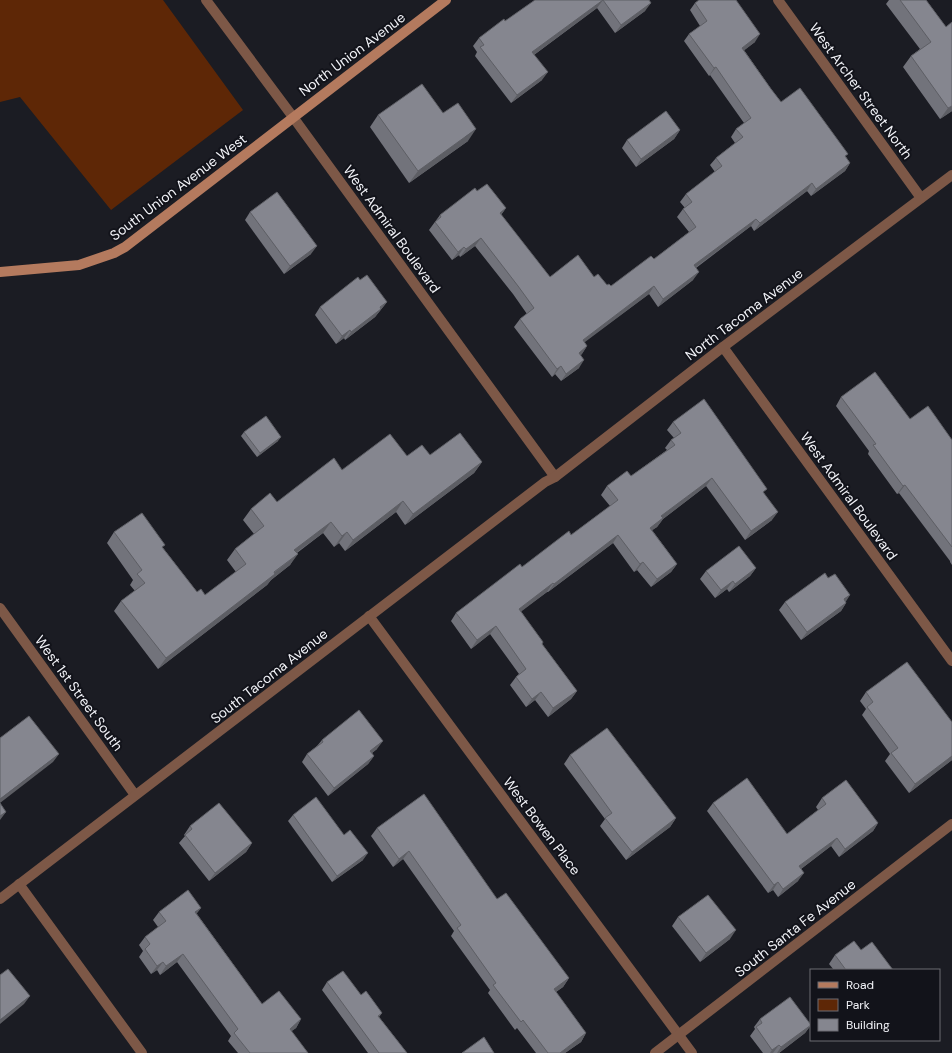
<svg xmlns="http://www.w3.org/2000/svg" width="952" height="1053" viewBox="0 0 952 1053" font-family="'DM Sans',sans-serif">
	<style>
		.green { fill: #5e2706 }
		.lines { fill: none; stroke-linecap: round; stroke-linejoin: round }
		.street { stroke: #7d5847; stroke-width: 10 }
		.secondary { stroke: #b47a5e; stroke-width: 10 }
		.wall { fill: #72737b }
		.shaded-wall { fill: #5d5e64 }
		.building { fill: #85868f; stroke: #5d5e64 }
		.labels { text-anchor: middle; stroke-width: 4; stroke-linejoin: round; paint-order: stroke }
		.street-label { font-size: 14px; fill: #f3f4f9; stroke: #12131a }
	</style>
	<rect width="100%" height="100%" fill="#1b1c23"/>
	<!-- green -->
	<polygon class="green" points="0,0 163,0 243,110 111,210 20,97 0,102"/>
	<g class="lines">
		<!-- street -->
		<g class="street">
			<polyline points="206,0 293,117 555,477"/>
			<polyline points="778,0 921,198"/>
			<polyline points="723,347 952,661"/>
			<polyline points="0,608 135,795"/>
			<polyline points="369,616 692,1053"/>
			<polyline points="19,884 142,1053"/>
			<polyline points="0,899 545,482 555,477 723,347 952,175"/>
			<polyline points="655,1053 952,824"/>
		</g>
		<!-- secondary -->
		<polyline class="secondary" points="0,272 79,265 114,253 125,247 446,0"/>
	</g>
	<!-- wall -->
	<g class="wall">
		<polygon points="535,0 649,0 645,11 615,33 597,8 534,55 542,80 511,103 475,56 477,52 473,46 479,38 505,21"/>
		<polygon points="889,0 926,0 946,27 952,22 952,111 940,119 903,67 911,56 920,49 886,4"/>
		<polygon points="695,3 755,42 744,50 771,89 781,102 846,157 850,163 845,171 811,196 807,191 754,231 751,226 696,268 693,280 658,307 649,294 584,342 587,346 581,355 579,368 561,381 555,374 552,377 514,327 520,319 527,314 513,294 475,246 460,257 459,255 452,260 429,230 440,215 477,191 506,208 501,215 550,277 594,277 607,285 611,286 654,259 689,232 677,217 683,209 685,208 680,202 686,194 715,172 710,165 716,158 735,143 731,137 736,129 744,123 710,75 709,76 684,41 689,34 700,26 690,10"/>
		<polygon points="443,113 468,141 409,183 370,127 378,115"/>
		<polygon points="680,130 674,139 636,167 622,148 627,140"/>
		<polygon points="250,212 311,254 284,274 245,220"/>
		<polygon points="360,280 387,302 375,317 345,340 344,338 336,344 315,315 320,307"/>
		<polygon points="841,397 910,419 952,440 952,565 950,562 950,561 899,493 897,494 868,454 869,451 836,406"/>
		<polygon points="673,422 764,493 772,520 745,540 706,486 663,519 657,527 652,530 677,564 671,572 651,587 637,570 634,572 613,543 548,592 547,592 521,611 542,644 577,691 571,699 548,717 535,700 526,707 510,685 516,677 519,674 490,634 471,649 451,621 456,613 522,567 571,535 610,506 601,495 607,486 631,476 667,450 665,448 671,440 674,438 667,430"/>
		<polygon points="244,432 278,441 257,457 241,436"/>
		<polygon points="430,455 482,462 474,473 405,525 396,512 345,551 339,543 334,547 323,533 297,553 290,565 271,580 267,585 158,669 114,611 121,601 135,591 130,585 133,580 107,543 114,532 163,548 197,592 205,595 236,572 227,560 235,549 254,534 243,520 251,509 277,502 342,470 407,456"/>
		<polygon points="756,568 750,576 729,592 727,589 715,598 700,579 706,571"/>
		<polygon points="828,578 846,603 841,611 801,640 779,610 785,602"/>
		<polygon points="866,692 952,760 909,793 885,761 890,754 862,715 866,709 860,701"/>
		<polygon points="322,740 377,749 372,753 374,756 368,764 328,796 302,762 307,754 317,746"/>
		<polygon points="570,755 676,818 670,827 626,860 600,826 605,819 564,764"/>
		<polygon points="822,798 878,823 873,831 839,857 831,846 801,869 798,881 778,897 773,890 768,893 707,811 713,803 787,834 818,810 816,807"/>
		<polygon points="293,815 363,860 332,882 288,821"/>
		<polygon points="190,826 252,843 246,852 209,881 179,843 185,836 184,835"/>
		<polygon points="377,828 497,899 569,978 563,987 556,992 586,1033 581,1042 565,1053 536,1053 517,1028 515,1030 488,993 490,990 451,936 454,931 403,859 393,867 371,836"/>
		<polygon points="159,912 197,914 262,1004 301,1019 296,1028 291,1031 308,1053 238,1053 228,1041 231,1036 177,962 160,975 157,970 151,974 139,957 143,951 139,945 145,937 158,927 153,920"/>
		<polygon points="678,917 730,939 700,962 672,926"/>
		<polygon points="861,950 893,970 834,970 829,964 835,955"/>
		<polygon points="327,982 361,995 382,1013 379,1017 407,1053 368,1053 322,990"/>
		<polygon points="760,1019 811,1025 805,1033 779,1053 763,1053 750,1036 755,1029 754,1027"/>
	</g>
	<!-- shaded-wall -->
	<g class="shaded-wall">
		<polygon points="603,0 597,8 527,60 532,52"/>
		<polygon points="651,3 645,11 615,33 621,25"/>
		<polygon points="760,34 755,42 737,56 742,48"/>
		<polygon points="716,67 710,75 709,76 714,68"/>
		<polygon points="548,72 542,80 511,103 517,95"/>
		<polygon points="952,106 952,111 940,119 948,108"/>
		<polygon points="476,129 468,141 409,183 418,171"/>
		<polygon points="680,130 674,139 636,167 641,159"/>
		<polygon points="850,163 845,171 811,196 816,189"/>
		<polygon points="812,183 807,191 754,231 760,223"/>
		<polygon points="506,208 500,216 500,213"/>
		<polygon points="756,219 751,226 688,273 694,265"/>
		<polygon points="481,238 475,246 460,257 466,249"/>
		<polygon points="317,246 311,254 284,274 290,266"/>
		<polygon points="464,247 459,255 452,260 458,252"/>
		<polygon points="699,272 693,280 658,307 663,299"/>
		<polygon points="654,286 649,294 577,348 583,340"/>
		<polygon points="387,302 375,317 345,340 351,332"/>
		<polygon points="350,330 344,338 336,344 342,336"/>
		<polygon points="587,346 582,354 573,360 579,353"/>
		<polygon points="584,360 579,368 561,381 566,374"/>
		<polygon points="561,366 555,374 552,377 557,369"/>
		<polygon points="281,437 278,441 257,457 260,453"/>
		<polygon points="482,462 474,473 405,525 413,514"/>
		<polygon points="712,478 706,486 663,519 657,527 644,536 650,528 661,516"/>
		<polygon points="905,485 899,493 897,494 903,486"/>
		<polygon points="403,501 396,512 345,551 353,540"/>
		<polygon points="778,512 772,520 745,540 751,531"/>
		<polygon points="331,522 323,533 286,560 294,550"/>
		<polygon points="347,532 339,543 334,547 342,536"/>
		<polygon points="618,535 613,543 548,592 554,584"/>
		<polygon points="298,554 290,565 271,580 267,585 158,669 166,658"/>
		<polygon points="643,562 637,570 634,572 640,564"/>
		<polygon points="677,564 671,572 651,587 657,579"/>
		<polygon points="756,568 750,576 729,592 735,584"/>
		<polygon points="733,581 727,589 715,598 721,590"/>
		<polygon points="553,583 547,592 514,617 519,609"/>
		<polygon points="850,595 845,603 844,599"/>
		<polygon points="846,603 841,611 801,640 807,632"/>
		<polygon points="496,626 490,634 471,649 477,640"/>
		<polygon points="577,691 571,699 548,717 553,708"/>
		<polygon points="541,692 535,700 526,707 532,699"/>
		<polygon points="383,741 377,749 364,759 370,751"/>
		<polygon points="59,754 53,762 0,803 0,799"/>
		<polygon points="374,756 368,764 328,796 334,788"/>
		<polygon points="952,756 952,760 909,793 915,784"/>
		<polygon points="6,812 0,820 0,816"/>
		<polygon points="676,818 670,827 626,860 632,852"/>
		<polygon points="878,823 873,831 839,857 845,849"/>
		<polygon points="837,838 831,846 793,875 799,866"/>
		<polygon points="252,843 246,852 209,881 215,873"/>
		<polygon points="409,851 403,859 393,867 399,859"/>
		<polygon points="368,853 363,860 332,882 337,876"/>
		<polygon points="804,873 798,881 778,897 783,889"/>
		<polygon points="778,882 773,890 768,893 774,885"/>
		<polygon points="201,908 195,916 195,912"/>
		<polygon points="736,930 730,939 700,962 706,953"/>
		<polygon points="183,954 177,962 160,975 166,966"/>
		<polygon points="163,962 157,970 151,974 157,966"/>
		<polygon points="569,978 563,987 548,997 554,989"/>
		<polygon points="30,996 24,1004 0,1024 0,1020"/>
		<polygon points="301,1019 296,1028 284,1037 290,1029"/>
		<polygon points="811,1025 805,1033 779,1053 777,1053 781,1047"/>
		<polygon points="586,1033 581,1042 565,1053 560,1053"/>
		<polygon points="779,1045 773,1053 770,1053 772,1050"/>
	</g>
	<!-- building -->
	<g class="building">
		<polygon points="535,0 649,0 651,3 621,25 603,0 532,52 548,72 517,95 480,47 484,45 479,38 504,19 505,21"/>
		<polygon points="699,0 736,0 760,34 742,48 771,89 781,102 800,88 848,154 845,156 850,163 816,189 812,183 760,223 756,219 694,265 699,272 663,299 654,286 583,340 587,346 579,353 584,360 566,374 561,366 557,369 520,319 534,308 518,286 481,238 466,249 464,247 458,252 435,222 441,217 440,215 475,188 477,191 487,184 506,208 500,213 550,277 578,255 594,277 598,274 607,285 609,284 611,286 651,256 654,259 696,227 683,209 692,202 686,194 722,166 716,158 743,137 736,129 751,118 716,67 714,68 689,34 707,21 695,3"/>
		<polygon points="900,0 926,0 946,27 952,22 952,106 948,108 911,56 931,42"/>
		<polygon points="422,84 443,113 458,103 476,129 418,171 378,115"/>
		<polygon points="666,111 680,130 641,159 627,140"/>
		<polygon points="277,192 317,246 290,266 250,212"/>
		<polygon points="367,275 387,302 380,307 381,309 351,332 350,330 342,336 320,307 358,277 360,280"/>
		<polygon points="875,372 910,419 928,406 952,440 952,547 905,485 903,486 873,445 876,444 841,397"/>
		<polygon points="704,399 767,489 763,492 778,512 751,531 712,478 661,516 663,518 650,528 677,564 657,579 643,562 640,564 618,535 554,584 553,583 519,609 543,642 542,644 577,691 553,708 541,692 532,699 516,677 526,669 496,626 477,640 456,613 520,564 522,567 569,531 571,535 618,500 607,486 627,471 631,476 675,445 671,440 681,433 673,422"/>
		<polygon points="266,416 281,437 260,453 244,432"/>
		<polygon points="460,433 482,462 413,514 403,501 353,540 347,532 342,536 331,522 294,550 298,554 274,572 275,574 166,658 121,601 145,583 137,574 142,570 114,532 142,513 165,545 162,547 197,592 201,589 205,595 246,564 235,549 264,526 251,509 270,493 277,502 334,458 342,470 390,434 407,456 422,445 430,455"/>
		<polygon points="739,546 756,568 735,584 733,581 721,590 706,571"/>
		<polygon points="825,573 828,578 835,574 850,595 844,599 846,603 807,632 785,602"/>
		<polygon points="907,662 952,722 952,756 915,784 891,753 898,748 867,707 873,702 866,692"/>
		<polygon points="359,710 383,741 370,751 374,756 334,788 307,754 323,742 322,740"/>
		<polygon points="29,716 59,754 0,799 0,738"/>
		<polygon points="607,728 676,818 632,852 605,818 612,813 570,755"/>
		<polygon points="747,778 787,834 826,804 822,798 846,780 878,823 845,849 837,838 799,866 804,873 783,889 778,882 774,885 713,803"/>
		<polygon points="424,794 497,899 506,893 569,978 554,989 586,1033 560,1053 548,1053 523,1020 521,1022 493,985 496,983 457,928 461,925 409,851 399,859 377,828"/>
		<polygon points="316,797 344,835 350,830 368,853 337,876 293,815"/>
		<polygon points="0,803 6,812 0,816"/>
		<polygon points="219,803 252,843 215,873 185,835 192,829 190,826"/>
		<polygon points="188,890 201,908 195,912 262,1004 279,991 301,1019 290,1029 308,1053 250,1053 234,1033 238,1029 183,954 166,966 163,962 157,966 145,949 150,944 145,937 166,921 159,912"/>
		<polygon points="708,895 736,930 706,953 678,917"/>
		<polygon points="854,941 861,950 872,942 893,970 846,970 835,955"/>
		<polygon points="8,969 30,996 0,1020 0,975"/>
		<polygon points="343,971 361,995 366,991 382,1013 378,1016 407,1053 379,1053 327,982"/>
		<polygon points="790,997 811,1025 781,1047 779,1045 772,1050 756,1027 762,1023 760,1019"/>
		<polygon points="484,1037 494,1053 462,1053"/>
	</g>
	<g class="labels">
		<!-- street labels -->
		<g class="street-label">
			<text transform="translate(352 54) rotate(-37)" y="5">North Union Avenue</text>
			<text transform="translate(861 91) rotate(54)" y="5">West Archer Street North</text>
			<text transform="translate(178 187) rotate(-37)" y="5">South Union Avenue West</text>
			<text transform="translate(392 229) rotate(54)" y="5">West Admiral Boulevard</text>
			<text transform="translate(744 314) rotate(-37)" y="5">North Tacoma Avenue</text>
			<text transform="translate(849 496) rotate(54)" y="5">West Admiral Boulevard</text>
			<text transform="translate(269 676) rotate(-38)" y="5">South Tacoma Avenue</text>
			<text transform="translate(79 693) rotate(54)" y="5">West 1st Street South</text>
			<text transform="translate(542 826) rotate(53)" y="5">West Bowen Place</text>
			<text transform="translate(795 928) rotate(-38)" y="5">South Santa Fe Avenue</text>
		</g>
	</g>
	<!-- legend -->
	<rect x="810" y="969" width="130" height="72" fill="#12131a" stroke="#6c6d73"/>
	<rect x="818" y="982" width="20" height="6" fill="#b47a5e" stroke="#6c6d73"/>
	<text x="846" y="989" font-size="12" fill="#f3f4f9">Road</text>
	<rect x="818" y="999" width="20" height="12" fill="#5e2706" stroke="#6c6d73"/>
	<text x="846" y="1009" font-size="12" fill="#f3f4f9">Park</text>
	<rect x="818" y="1019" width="20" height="12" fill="#85868f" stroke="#6c6d73"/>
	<text x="846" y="1029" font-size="12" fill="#f3f4f9">Building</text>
</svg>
